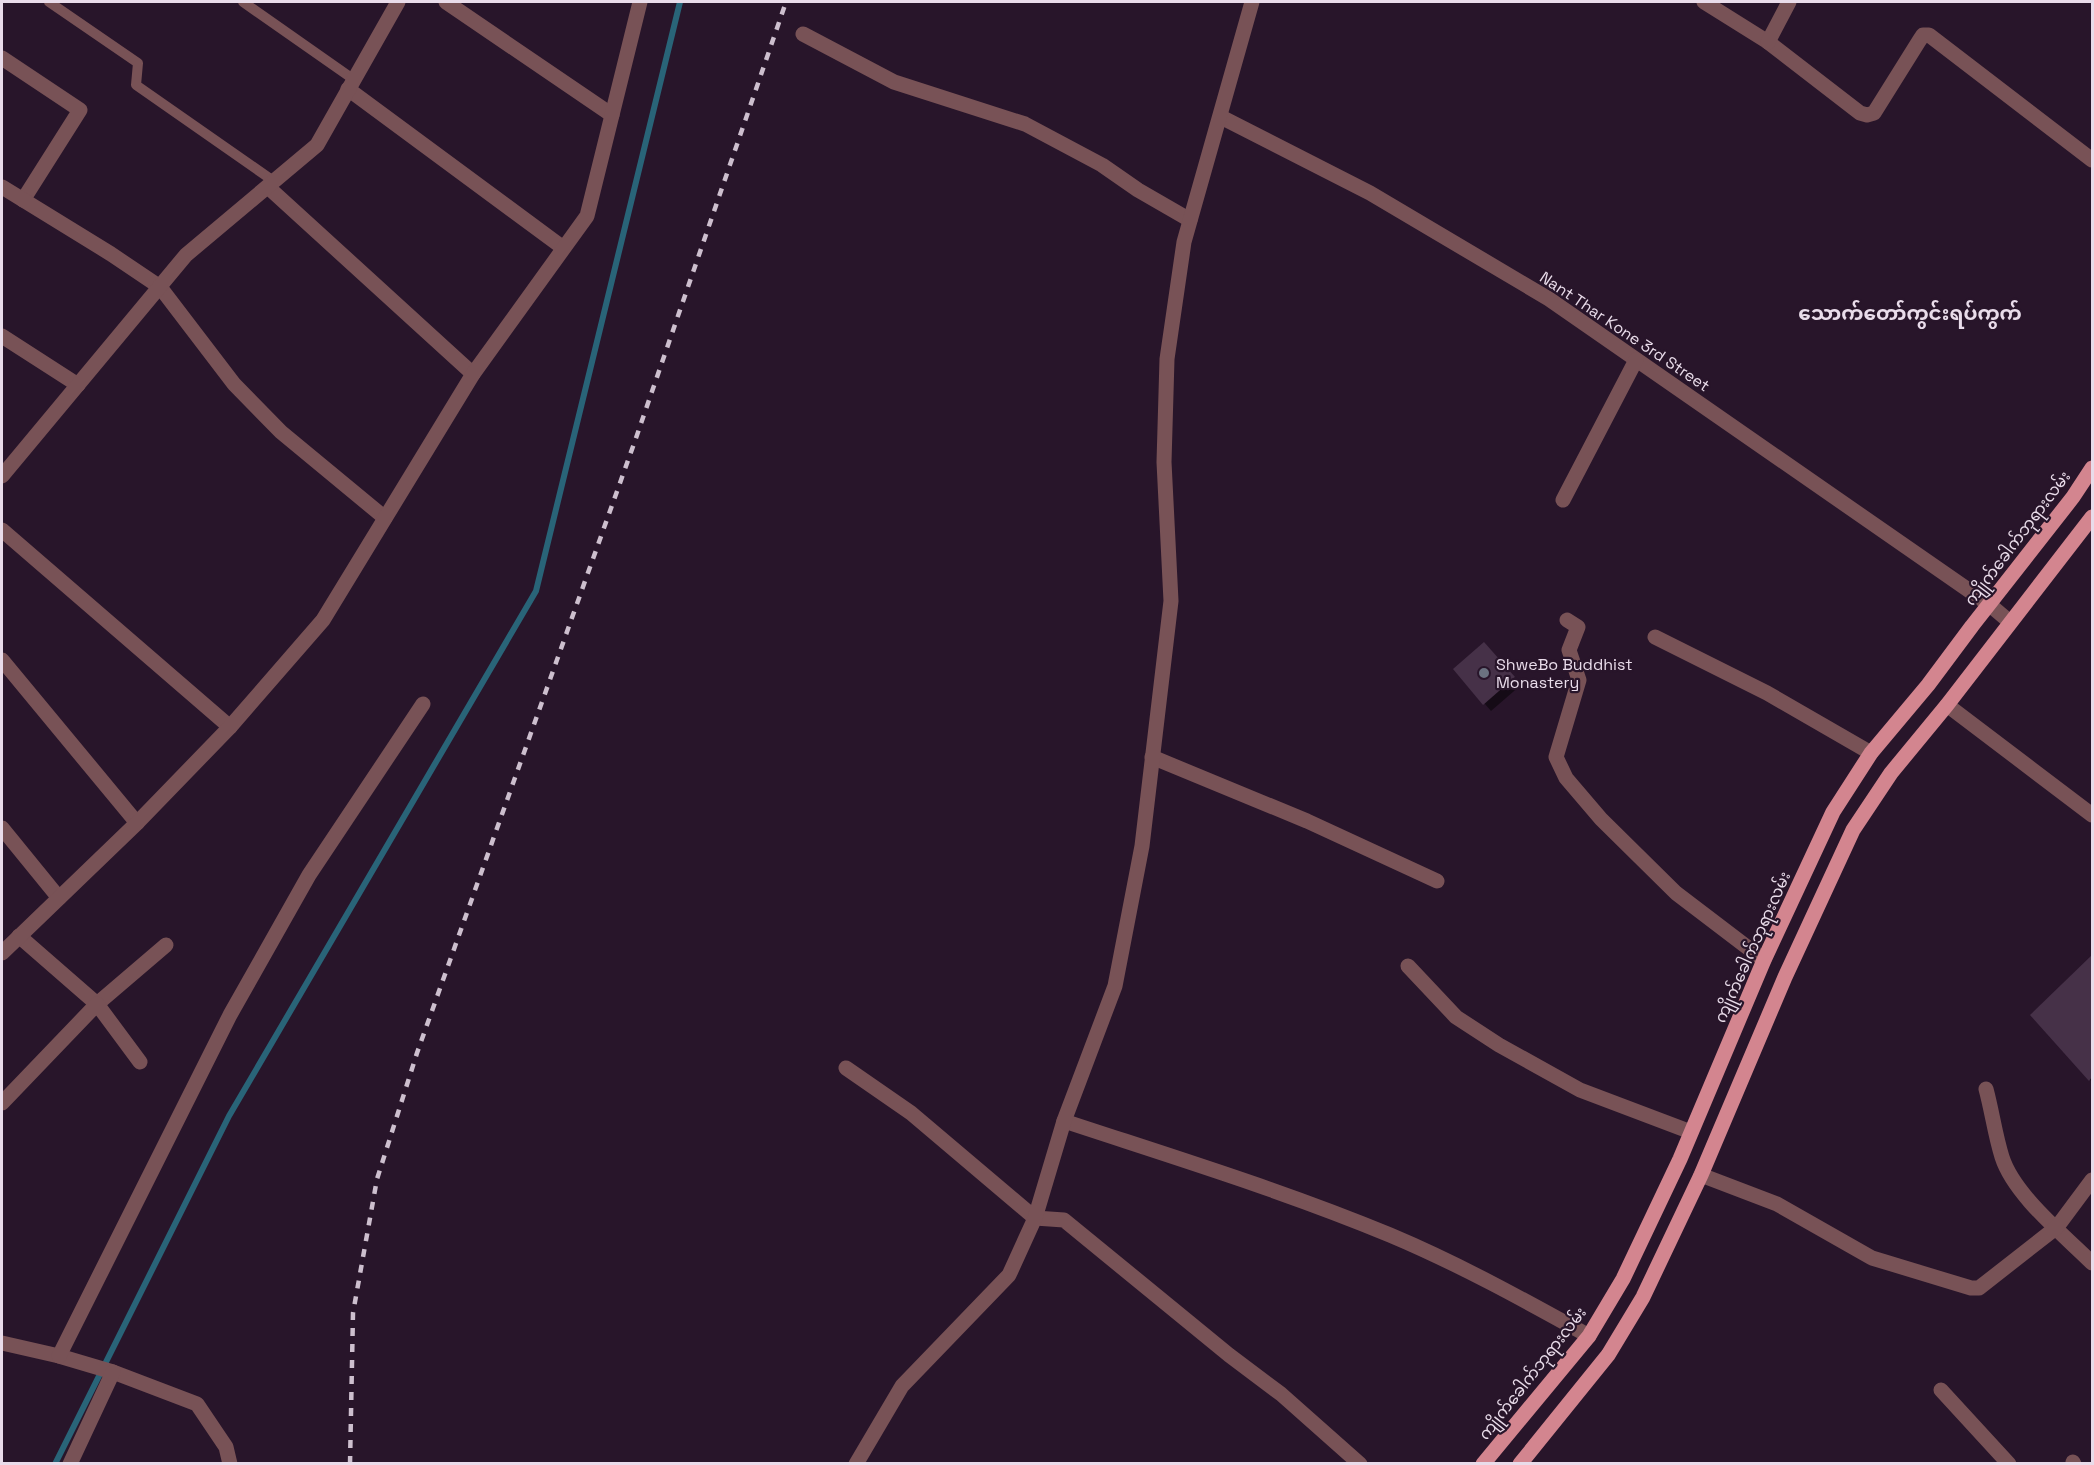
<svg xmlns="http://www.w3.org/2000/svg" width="2094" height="1465" viewBox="0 0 2094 1465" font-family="'Space Grotesk','Noto Sans Myanmar',sans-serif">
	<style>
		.shadow { fill: #0007 }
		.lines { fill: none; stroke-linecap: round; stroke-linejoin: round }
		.stream { stroke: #296478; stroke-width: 6 }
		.building { fill: #463148 }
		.service { stroke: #785256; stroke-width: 10 }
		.minor { stroke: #785256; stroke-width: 15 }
		.tertiary { stroke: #785256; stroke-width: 15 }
		.primary { stroke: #d3858f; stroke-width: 15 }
		.rail { stroke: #cdbfce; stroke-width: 4.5; stroke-dasharray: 8 8; stroke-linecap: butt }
		.worship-dot { fill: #6b7280; stroke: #28152a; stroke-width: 2 }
		.labels { text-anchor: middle; stroke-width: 4.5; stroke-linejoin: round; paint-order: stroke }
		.street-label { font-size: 16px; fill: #e9dcea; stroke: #28152a }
		.poi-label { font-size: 16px; fill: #e9dcea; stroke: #28152a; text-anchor: start }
		.quarter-label { font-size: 20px; font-weight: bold; fill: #e9dcea; stroke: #28152a }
	</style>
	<rect width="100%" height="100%" fill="#28152a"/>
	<!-- shadow -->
	<g class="shadow">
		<polygon points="1491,651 1521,685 1491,711 1455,669"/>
		<polygon points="2092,957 2092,1082 2032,1015"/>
	</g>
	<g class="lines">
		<!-- stream -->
		<polyline class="stream" points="55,1464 229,1116 536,591 680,2"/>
	</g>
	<!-- building -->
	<g class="building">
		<polygon points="1484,642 1515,677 1483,705 1453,669"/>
		<polygon points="2092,955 2092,1077 2089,1081 2030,1015"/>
	</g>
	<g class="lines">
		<!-- service -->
		<g class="service">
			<polyline points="49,2 138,63 136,85 275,182"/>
			<polyline points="243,2 353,79"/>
		</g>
		<!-- minor -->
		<g class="minor">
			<polyline points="446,2 612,115"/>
			<polyline points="1704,2 1768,42 1860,113 1867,115 1874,113 1919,41 1923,35 1929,35 2092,160"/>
			<polyline points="803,34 894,82 1025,124 1102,165 1138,190 1190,220"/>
			<polyline points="1768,42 1789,2"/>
			<polyline points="2,58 80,110 23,200"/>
			<polyline points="348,89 562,247"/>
			<polyline points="1221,117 1370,193 1549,299 1990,605 2010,622"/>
			<polyline points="2,187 111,254 160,287 234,384 281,432 385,518"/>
			<polyline points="269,188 473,374"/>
			<polyline points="2,336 78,385"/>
			<polyline points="2,476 186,255 317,145 398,2"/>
			<polyline points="1563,500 1636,360"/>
			<polyline points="2,530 230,727"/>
			<polyline points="1567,620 1578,627 1569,650 1579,680 1556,757 1566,778 1601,819 1676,893 1764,960"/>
			<polyline points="1655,637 1767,693 1871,753"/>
			<polyline points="2,660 137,823"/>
			<polyline points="1947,705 2092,815"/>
			<polyline points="1152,757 1307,821 1437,881"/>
			<polyline points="2,828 59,898"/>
			<polyline points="19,936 97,1004 166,945"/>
			<polyline points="2,953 137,823 230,727 323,620 473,374 587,216 640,2"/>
			<polyline points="1408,966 1456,1017 1499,1045 1580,1090 1691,1132"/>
			<polyline points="846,1068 911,1113 1035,1218 1064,1220 1229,1355 1281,1394 1360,1464"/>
			<path d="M1986 1089C1992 1111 1995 1135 2002 1157 2014 1195 2064 1235 2092 1263"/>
			<polyline points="2,1103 97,1004 140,1062"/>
			<path d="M1064 1121C1173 1157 1284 1191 1390 1235 1459 1264 1524 1300 1589 1336"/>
			<polyline points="1701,1175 1777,1204 1872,1258 1971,1288 1979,1288 2057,1227 2092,1180"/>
			<polyline points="2,1343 59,1356 113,1372 197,1404 226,1447 230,1464"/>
			<polyline points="59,1356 230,1015 309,875 423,704"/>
			<polyline points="1941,1390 2009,1464"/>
			<polyline points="2073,1462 2074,1464"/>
			<polyline points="70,1464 113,1372"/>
		</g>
		<!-- tertiary -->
		<polyline class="tertiary" points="856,1464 902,1386 1009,1275 1035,1218 1064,1121 1115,986 1142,846 1171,601 1164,462 1167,359 1184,242 1252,2"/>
		<!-- primary -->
		<g class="primary">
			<polyline points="1483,1464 1589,1336 1623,1279 1680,1159 1764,960 1833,812 1871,753 1928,685 1972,626 2073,497 2092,468"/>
			<polyline points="1520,1464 1608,1355 1643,1297 1701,1175 1785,977 1853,830 1891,773 1947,705 2092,517"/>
		</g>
		<!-- rail -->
		<polyline class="rail" points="350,1464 353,1313 377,1179 417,1053 636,438 786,2"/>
	</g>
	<!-- markers -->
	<circle class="worship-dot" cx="1484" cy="673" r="6"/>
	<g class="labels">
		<!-- street labels -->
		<g class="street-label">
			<text transform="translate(1625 331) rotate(34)" y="6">Nant Thar Kone 3rd Street</text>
			<text transform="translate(2017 538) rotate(-53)" y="6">ကျိုက်ခေါက်ဘုရားလမ်း</text>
			<text transform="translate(1752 947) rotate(-66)" y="6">ကျိုက်ခေါက်ဘုရားလမ်း</text>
			<text transform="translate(1532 1373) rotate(-52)" y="6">ကျိုက်ခေါက်ဘုရားလမ်း</text>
		</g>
		<!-- poi labels -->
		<g class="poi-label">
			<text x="1496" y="670">ShweBo Buddhist<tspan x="1496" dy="18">Monastery</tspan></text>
		</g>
		<!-- quarter labels -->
		<g class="quarter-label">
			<text x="1910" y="320">သောက်တော်ကွင်းရပ်ကွက်</text>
		</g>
	</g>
	<!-- border -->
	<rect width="2094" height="1465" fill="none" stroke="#e9dcea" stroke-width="6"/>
</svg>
